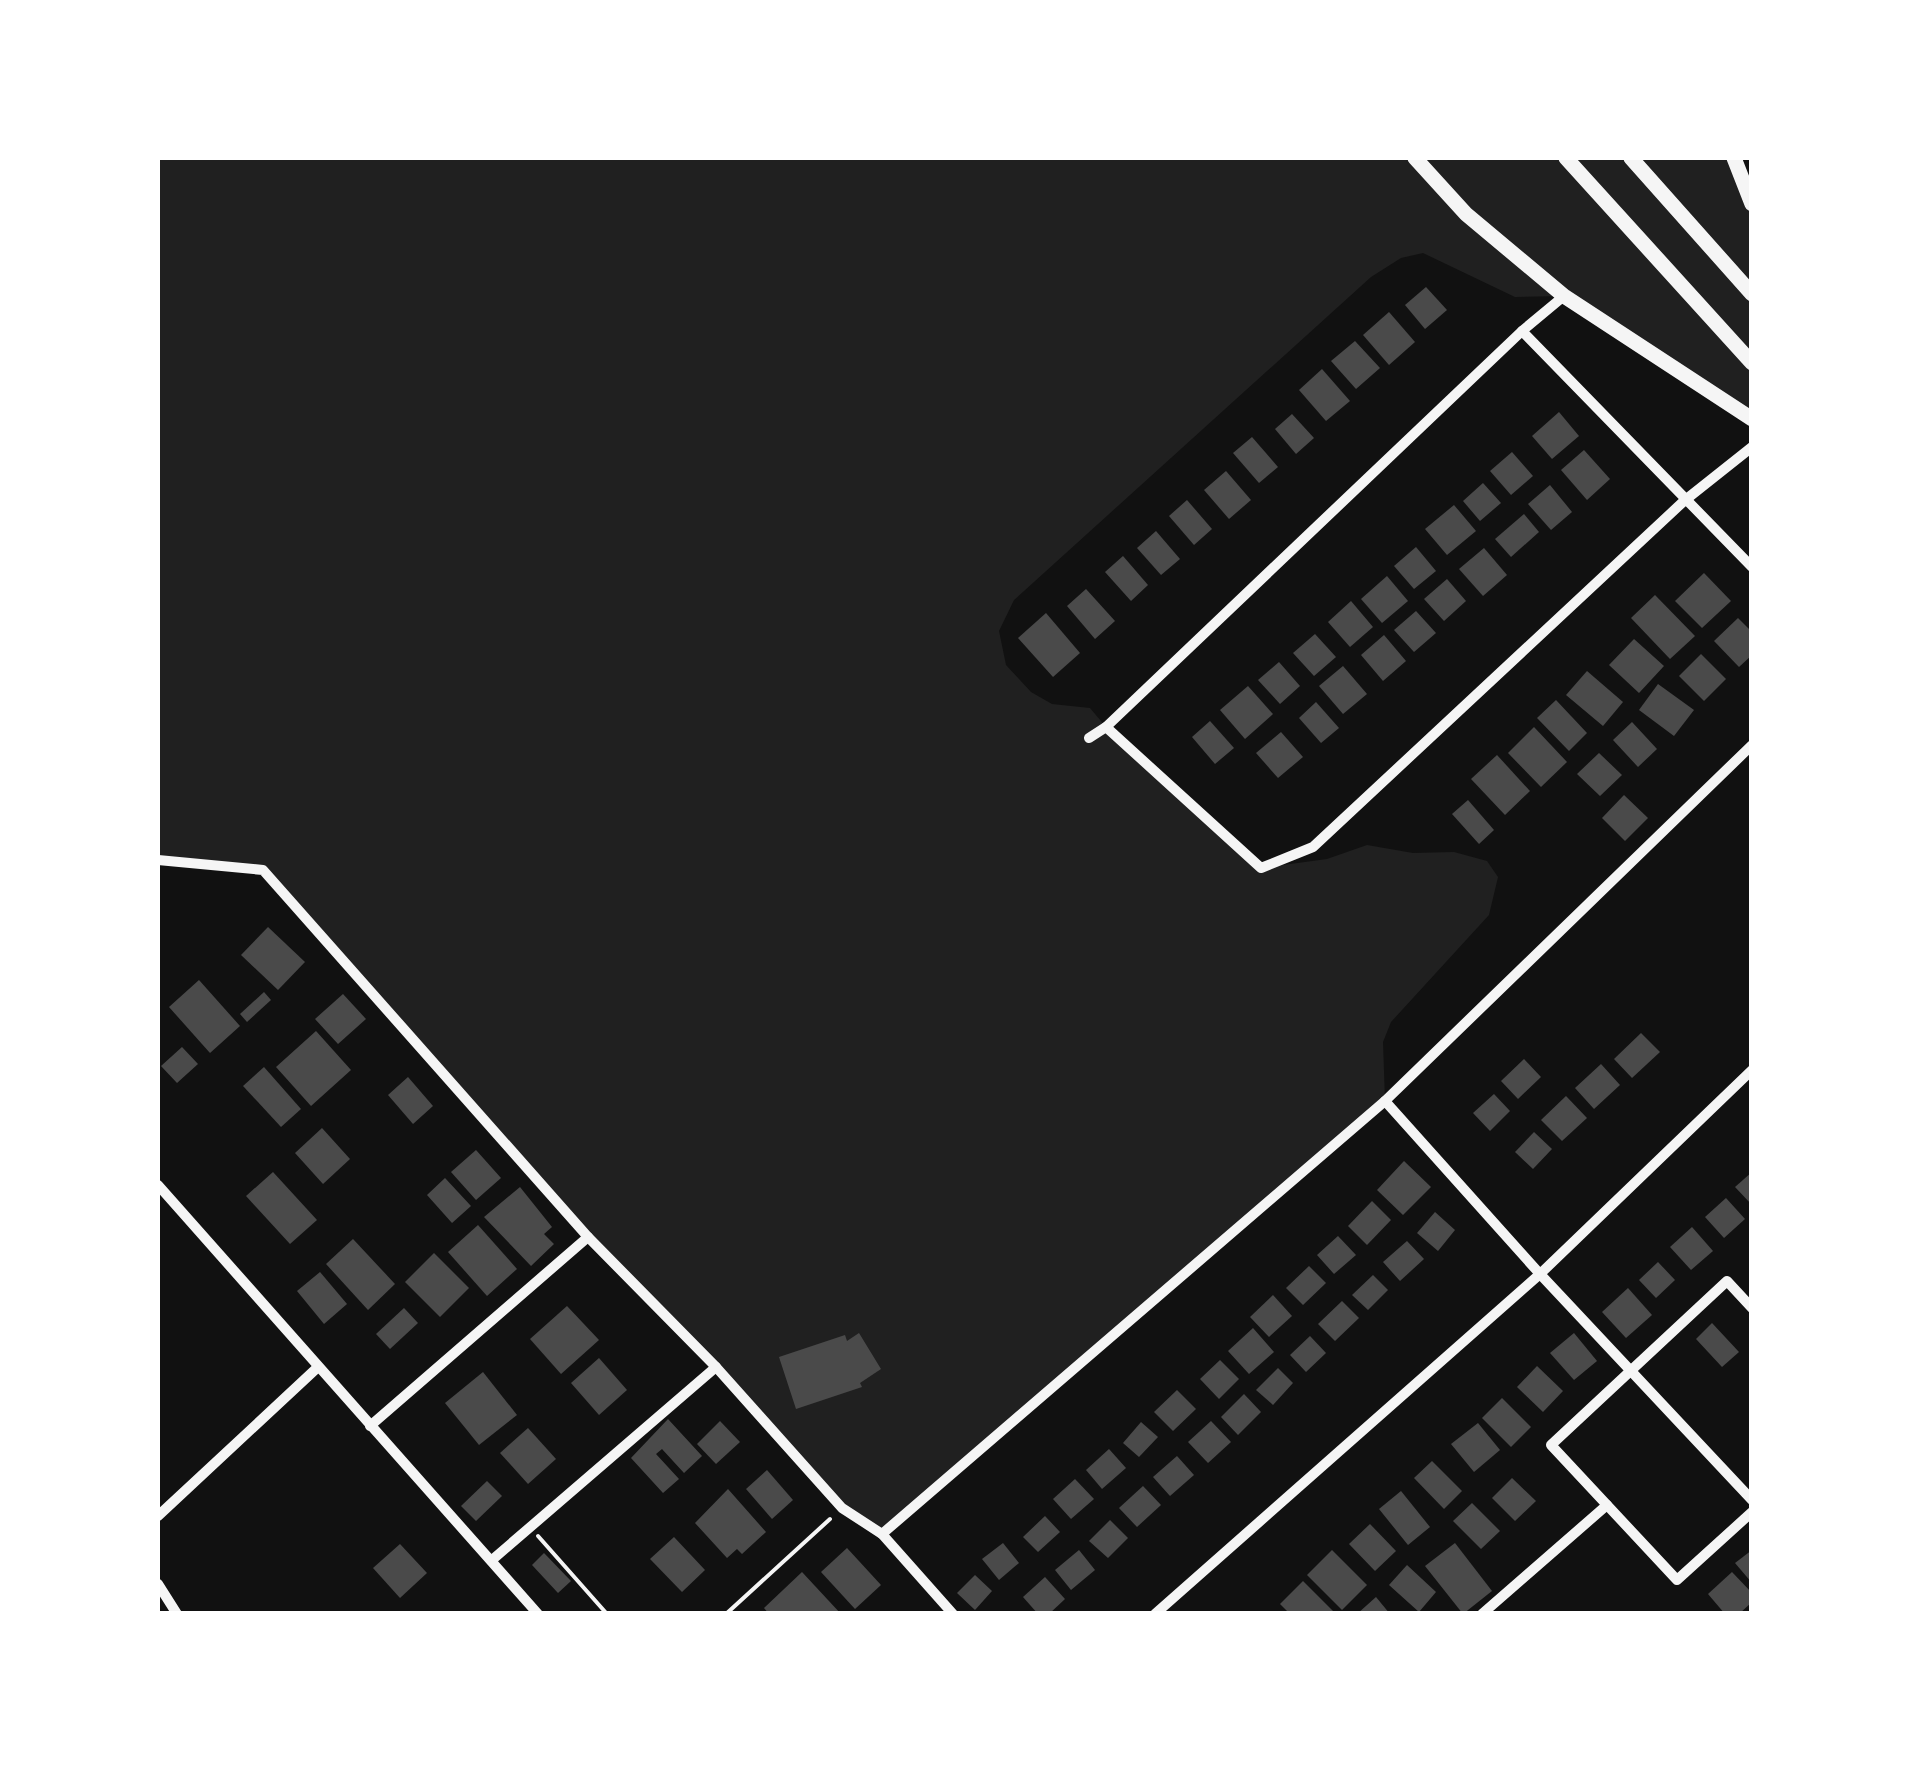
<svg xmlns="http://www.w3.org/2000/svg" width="1909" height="1771" viewBox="0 0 1909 1771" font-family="'Asap Condensed',sans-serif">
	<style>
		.green { fill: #202020 }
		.building { fill: #4a4a4a }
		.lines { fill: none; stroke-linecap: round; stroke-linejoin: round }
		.path { stroke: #f5f5f5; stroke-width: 4 }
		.minor { stroke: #f5f5f5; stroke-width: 10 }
		.primary { stroke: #f5f5f5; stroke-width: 15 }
	</style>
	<rect width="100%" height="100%" fill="#111"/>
	<!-- green -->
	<polygon class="green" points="158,158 1734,158 1751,204 1751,419 1564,296 1515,297 1423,253 1401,258 1371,277 1014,600 999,631 1006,665 1031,692 1052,704 1090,708 1106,727 1260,868 1327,859 1367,845 1413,853 1454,852 1487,861 1498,877 1489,915 1391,1022 1383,1042 1385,1101 882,1534 842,1508 588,1237 263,870 158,860"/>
	<!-- building -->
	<g class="building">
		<polygon points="1426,287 1447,310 1425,329 1405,305"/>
		<polygon points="1389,312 1415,342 1389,365 1363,335"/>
		<polygon points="1355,341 1380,368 1356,389 1331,361"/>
		<polygon points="1322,369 1350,401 1326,421 1299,390"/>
		<polygon points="1559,412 1579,436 1552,459 1532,436"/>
		<polygon points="1292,414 1314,438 1296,454 1275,429"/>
		<polygon points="1252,437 1278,467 1259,483 1233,453"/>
		<polygon points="1584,450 1610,479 1587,500 1561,470"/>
		<polygon points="1512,452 1533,476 1511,495 1490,471"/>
		<polygon points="1226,471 1251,500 1229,519 1204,490"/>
		<polygon points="1483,483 1501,503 1480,521 1463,501"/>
		<polygon points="1550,485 1572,512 1551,530 1528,504"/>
		<polygon points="1187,500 1212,529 1194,545 1169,516"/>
		<polygon points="1454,505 1476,531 1447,555 1425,529"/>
		<polygon points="1524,514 1539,532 1511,557 1495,539"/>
		<polygon points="1156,531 1180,559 1161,575 1137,548"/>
		<polygon points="1416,547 1436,571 1414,589 1394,566"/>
		<polygon points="1484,548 1507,575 1483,596 1459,569"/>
		<polygon points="1123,556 1148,585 1131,601 1105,572"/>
		<polygon points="1704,573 1731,601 1702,628 1675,601"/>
		<polygon points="1387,576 1408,601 1382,623 1361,599"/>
		<polygon points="1447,579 1466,601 1444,621 1424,599"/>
		<polygon points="1086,589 1115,621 1095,639 1067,606"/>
		<polygon points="1655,595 1695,636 1670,659 1631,618"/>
		<polygon points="1351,601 1373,627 1350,647 1328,622"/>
		<polygon points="1416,611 1436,633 1414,652 1394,630"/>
		<polygon points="1046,613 1080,653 1053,677 1018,638"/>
		<polygon points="1738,618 1752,632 1752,655 1739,667 1714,641"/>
		<polygon points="1315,634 1336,657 1314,676 1293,653"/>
		<polygon points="1384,635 1406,661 1383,681 1361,655"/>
		<polygon points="1634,639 1664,666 1639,693 1609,665"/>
		<polygon points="1701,654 1726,679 1704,701 1679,676"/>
		<polygon points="1279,662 1300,686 1280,704 1258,680"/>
		<polygon points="1343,666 1367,694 1343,714 1319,686"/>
		<polygon points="1587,671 1623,702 1603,726 1566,695"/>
		<polygon points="1658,684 1694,710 1674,736 1639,710"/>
		<polygon points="1248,686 1273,714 1245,739 1220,710"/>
		<polygon points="1556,700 1587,733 1569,751 1537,718"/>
		<polygon points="1316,702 1339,728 1321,743 1299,718"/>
		<polygon points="1210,721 1234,748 1215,764 1192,737"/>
		<polygon points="1632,722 1657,749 1638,767 1613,740"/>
		<polygon points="1534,727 1567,762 1541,787 1508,753"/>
		<polygon points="1281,732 1303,757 1278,778 1256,753"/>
		<polygon points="1599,753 1622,775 1600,796 1577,774"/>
		<polygon points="1497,755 1530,791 1505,815 1471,779"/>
		<polygon points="1624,795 1648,818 1625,841 1602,818"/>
		<polygon points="1468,800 1494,830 1479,844 1452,814"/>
		<polygon points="268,927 305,962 278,990 241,955"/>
		<polygon points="199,980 240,1026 210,1053 169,1007"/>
		<polygon points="264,992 271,1000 247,1022 240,1014"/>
		<polygon points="343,994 366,1019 338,1044 315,1019"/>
		<polygon points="316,1031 351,1070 311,1106 276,1067"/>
		<polygon points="1641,1033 1660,1052 1632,1078 1614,1059"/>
		<polygon points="182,1047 198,1064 177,1083 161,1066"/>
		<polygon points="1524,1059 1541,1077 1518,1099 1501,1081"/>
		<polygon points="1601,1064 1620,1085 1594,1109 1575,1088"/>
		<polygon points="264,1067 301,1109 281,1127 243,1086"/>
		<polygon points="408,1077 433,1106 413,1124 388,1095"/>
		<polygon points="1494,1094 1510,1111 1490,1131 1473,1113"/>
		<polygon points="1566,1096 1587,1118 1562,1141 1541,1120"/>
		<polygon points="322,1128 350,1159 323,1184 295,1153"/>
		<polygon points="1534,1132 1552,1149 1533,1169 1515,1152"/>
		<polygon points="476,1150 501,1178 476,1200 451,1172"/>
		<polygon points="1404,1161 1431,1187 1403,1215 1377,1190"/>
		<polygon points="273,1172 317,1220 290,1244 246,1196"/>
		<polygon points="1752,1172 1752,1205 1735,1187"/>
		<polygon points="445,1178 471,1206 452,1223 427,1195"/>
		<polygon points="520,1187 552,1227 544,1234 554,1244 531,1266 484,1217"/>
		<polygon points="1726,1198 1745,1219 1724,1238 1705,1217"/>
		<polygon points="1372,1201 1391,1220 1367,1245 1348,1226"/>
		<polygon points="1435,1212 1455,1230 1438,1251 1417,1233"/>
		<polygon points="478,1225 517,1269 487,1296 448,1252"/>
		<polygon points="1692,1227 1713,1251 1691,1270 1670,1247"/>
		<polygon points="1338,1236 1356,1255 1334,1274 1317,1255"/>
		<polygon points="353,1239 395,1284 368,1310 326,1264"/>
		<polygon points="1407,1241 1424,1259 1400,1281 1383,1262"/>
		<polygon points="434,1253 469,1288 440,1317 405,1282"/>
		<polygon points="1658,1262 1675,1280 1656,1298 1639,1280"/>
		<polygon points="1309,1266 1326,1283 1303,1305 1286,1288"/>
		<polygon points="320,1272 347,1304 324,1324 297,1291"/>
		<polygon points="1373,1275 1388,1290 1368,1310 1352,1295"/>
		<polygon points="1628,1288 1652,1315 1626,1338 1602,1312"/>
		<polygon points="1273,1295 1292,1316 1269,1337 1250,1317"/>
		<polygon points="1342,1301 1359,1318 1335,1341 1318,1324"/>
		<polygon points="567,1306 599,1340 561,1374 530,1339"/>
		<polygon points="404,1308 418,1323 390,1349 376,1334"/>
		<polygon points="1712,1323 1739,1352 1722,1367 1696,1339"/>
		<polygon points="1253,1328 1274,1352 1249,1374 1228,1351"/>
		<polygon points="859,1333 881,1369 860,1383 862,1387 796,1409 779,1357 845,1335 847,1341"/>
		<polygon points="1574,1333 1597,1361 1574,1380 1550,1353"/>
		<polygon points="1310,1336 1326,1353 1306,1372 1290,1355"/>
		<polygon points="599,1358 627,1390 599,1415 571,1383"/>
		<polygon points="1220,1360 1239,1379 1219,1399 1200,1379"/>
		<polygon points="1537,1366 1563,1391 1543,1412 1517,1387"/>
		<polygon points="1278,1368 1293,1383 1273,1405 1256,1390"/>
		<polygon points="483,1372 517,1415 479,1445 445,1403"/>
		<polygon points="1177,1390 1196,1409 1173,1431 1154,1412"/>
		<polygon points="1244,1394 1261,1412 1238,1435 1221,1417"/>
		<polygon points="1502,1398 1531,1427 1511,1447 1482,1418"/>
		<polygon points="668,1419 702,1456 684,1473 662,1449 656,1454 679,1479 663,1493 631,1458"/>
		<polygon points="720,1421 740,1442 716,1464 697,1444"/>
		<polygon points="1211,1421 1231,1442 1208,1463 1188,1442"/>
		<polygon points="1141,1422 1158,1437 1139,1457 1123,1443"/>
		<polygon points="1478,1423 1500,1450 1474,1472 1451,1444"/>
		<polygon points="528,1428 556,1459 528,1484 500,1453"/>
		<polygon points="1109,1449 1126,1468 1102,1489 1086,1470"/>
		<polygon points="1177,1456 1194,1475 1170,1496 1153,1477"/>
		<polygon points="1432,1461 1462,1491 1444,1509 1414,1478"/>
		<polygon points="767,1470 793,1500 772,1519 746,1489"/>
		<polygon points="1512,1478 1536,1501 1515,1521 1492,1498"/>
		<polygon points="1075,1479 1094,1499 1071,1519 1053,1499"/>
		<polygon points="487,1481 502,1496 476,1521 461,1506"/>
		<polygon points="1143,1486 1161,1505 1137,1527 1119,1508"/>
		<polygon points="728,1489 766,1532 742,1554 737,1549 727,1558 695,1523"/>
		<polygon points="1401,1491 1430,1527 1408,1545 1379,1509"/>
		<polygon points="1472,1503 1500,1531 1481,1549 1453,1521"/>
		<polygon points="1045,1516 1060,1532 1038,1552 1023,1537"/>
		<polygon points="1110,1520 1128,1538 1108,1558 1089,1541"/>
		<polygon points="1370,1524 1396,1551 1375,1571 1349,1544"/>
		<polygon points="674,1537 705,1570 682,1592 650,1559"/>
		<polygon points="1003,1543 1019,1563 999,1580 982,1559"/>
		<polygon points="1455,1543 1492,1591 1463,1614 1425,1566"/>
		<polygon points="400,1544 427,1573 400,1598 373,1568"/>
		<polygon points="847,1548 881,1585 855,1609 821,1572"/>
		<polygon points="1079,1550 1095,1570 1071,1590 1055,1570"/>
		<polygon points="1332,1550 1367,1585 1342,1610 1307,1575"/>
		<polygon points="1752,1550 1752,1583 1735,1563"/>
		<polygon points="544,1553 571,1581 558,1593 532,1565"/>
		<polygon points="1407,1565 1436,1592 1419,1612 1389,1585"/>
		<polygon points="802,1572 841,1614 769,1614 764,1608"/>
		<polygon points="1732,1572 1752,1593 1752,1602 1739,1614 1725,1614 1708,1594"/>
		<polygon points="975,1575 992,1591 975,1610 957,1593"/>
		<polygon points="1045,1577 1065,1599 1049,1614 1038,1614 1023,1597"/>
		<polygon points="1303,1581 1336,1614 1290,1614 1280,1604"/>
		<polygon points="1376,1597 1390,1614 1357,1614"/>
	</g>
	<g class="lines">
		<!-- path -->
		<g class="path">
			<polyline points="538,1536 607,1614"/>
			<polyline points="726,1614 830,1519"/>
		</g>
		<!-- minor -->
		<g class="minor">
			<polyline points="1522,331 1752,567"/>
			<polyline points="1106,727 1261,868 1313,847 1684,501 1752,447"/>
			<polyline points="1089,738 1106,727 1522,331 1564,296"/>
			<polyline points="158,860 263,870 588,1237 716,1367 842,1508 882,1534 953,1614"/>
			<polyline points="1385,1101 1540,1274 1752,1500"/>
			<polyline points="158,1185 538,1614"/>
			<polyline points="1752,1308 1727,1281 1551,1445 1677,1580 1752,1512"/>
			<polyline points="370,1426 588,1237"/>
			<polyline points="158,1516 318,1367"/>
			<polyline points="882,1534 1385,1101 1752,745"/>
			<polyline points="492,1560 716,1367"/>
			<polyline points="158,1584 177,1614"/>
			<polyline points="1155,1614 1540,1274 1752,1070"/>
			<polyline points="1482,1614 1607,1505"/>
		</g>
		<!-- primary -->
		<g class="primary">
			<polyline points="1415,158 1466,214 1564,296 1752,419"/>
			<polyline points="1566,158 1752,363"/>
			<polyline points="1631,158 1752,294"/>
			<polyline points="1734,158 1752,204"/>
		</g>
	</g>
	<!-- border -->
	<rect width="1909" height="1771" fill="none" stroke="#ffffff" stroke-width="320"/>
</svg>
